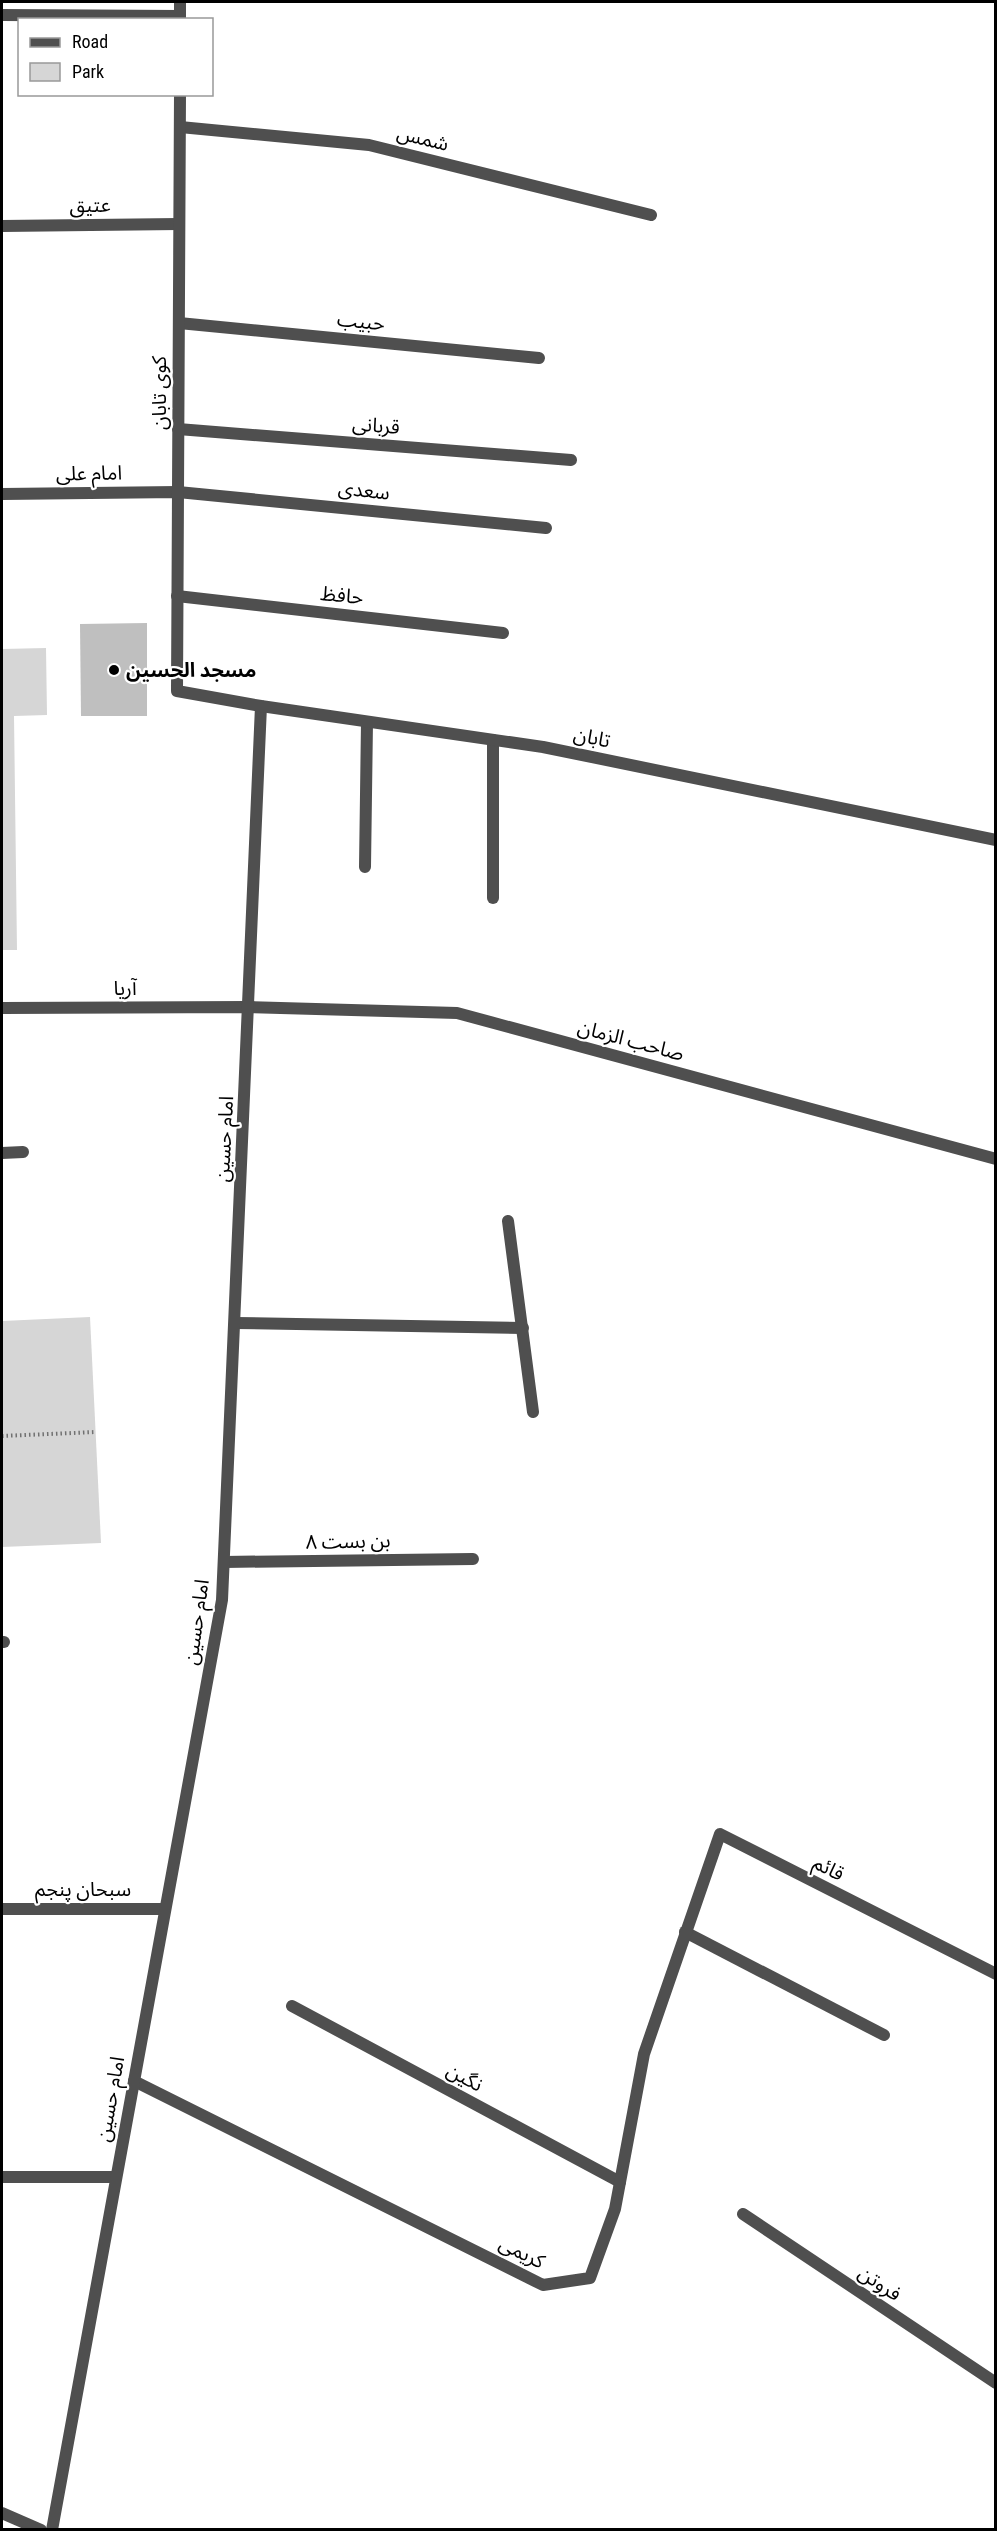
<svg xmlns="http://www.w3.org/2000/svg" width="997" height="2531" viewBox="0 0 997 2531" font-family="'Roboto Condensed','Noto Sans Arabic',sans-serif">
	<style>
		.green { fill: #d6d6d6 }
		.building { fill: #bfbfbf }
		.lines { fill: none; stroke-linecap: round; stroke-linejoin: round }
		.path { stroke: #717171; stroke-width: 4; stroke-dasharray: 1.5 3; stroke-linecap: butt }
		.minor { stroke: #4f4f4f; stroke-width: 12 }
		.tertiary { stroke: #4f4f4f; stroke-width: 12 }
		.poi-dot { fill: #000; stroke: #fff; stroke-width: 2 }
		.labels { text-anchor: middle; stroke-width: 4.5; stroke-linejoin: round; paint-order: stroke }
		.street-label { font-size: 20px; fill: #000; stroke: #fff }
		.poi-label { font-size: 20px; font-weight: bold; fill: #000; stroke: #fff; text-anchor: start }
	</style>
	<rect width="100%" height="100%" fill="#fff"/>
	<!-- green -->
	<g class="green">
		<polygon points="46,648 47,715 14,716 17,950 2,950 2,649"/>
		<polygon points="90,1317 101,1543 2,1547 2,1321"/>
	</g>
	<!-- building -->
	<polygon class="building" points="147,623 147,716 81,716 80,624"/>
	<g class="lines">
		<!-- path -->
		<polyline class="path" points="2,1436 96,1432"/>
		<!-- minor -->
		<g class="minor">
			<polyline points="2,15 180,16"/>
			<polyline points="180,127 369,145 651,215"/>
			<polyline points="2,226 179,224"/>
			<polyline points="179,323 539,358"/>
			<polyline points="178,429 571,460"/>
			<polyline points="2,494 178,492 546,528"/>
			<polyline points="177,596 503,633"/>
			<polyline points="493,740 493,898"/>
			<polyline points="365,867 367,722"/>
			<polyline points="2,1008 249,1007 457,1013 996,1159"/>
			<polyline points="2,1153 23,1152"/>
			<polyline points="508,1221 533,1412"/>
			<polyline points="235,1323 523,1328"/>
			<polyline points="224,1562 473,1559"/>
			<polyline points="2,1642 4,1642"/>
			<polyline points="2,1909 165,1909"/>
			<polyline points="685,1932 884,2035"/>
			<polyline points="292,2006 620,2182"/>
			<polyline points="134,2081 543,2285 590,2278 615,2209 644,2054 720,1834 996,1974"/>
			<polyline points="2,2177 116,2177"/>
			<polyline points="743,2214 996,2383"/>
			<polyline points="2,2513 41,2530"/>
			<polyline points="52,2530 222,1600 261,706"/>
		</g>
		<!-- tertiary -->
		<g class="tertiary">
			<polyline points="180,20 180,2"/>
			<polyline points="180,94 177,691 261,706 543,747 996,840"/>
		</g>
	</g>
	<!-- markers -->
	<circle class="poi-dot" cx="114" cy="670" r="6"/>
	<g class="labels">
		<!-- street labels -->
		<g class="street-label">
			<text transform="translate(423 138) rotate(14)" y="7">شمس</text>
			<text transform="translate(90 205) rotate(-1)" y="7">عتیق</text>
			<text transform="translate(361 321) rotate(6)" y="7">حبیب</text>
			<text transform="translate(159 393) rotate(-90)" y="7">کوی تابان</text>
			<text transform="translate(376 425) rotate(5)" y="7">قربانی</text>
			<text transform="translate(89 473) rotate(-1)" y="7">امام علی</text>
			<text transform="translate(364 490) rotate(6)" y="7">سعدی</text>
			<text transform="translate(342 595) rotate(6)" y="7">حافظ</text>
			<text transform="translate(592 737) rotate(12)" y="7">تابان</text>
			<text x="125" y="995">آریا</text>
			<text transform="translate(631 1040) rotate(15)" y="7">صاحب الزمان</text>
			<text transform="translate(224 1139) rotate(-87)" y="7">امام حسین</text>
			<text transform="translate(348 1541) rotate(-1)" y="7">بن بست ۸</text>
			<text transform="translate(196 1622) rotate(-82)" y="7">امام حسین</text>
			<text transform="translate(829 1868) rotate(27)" y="7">قائم</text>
			<text x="83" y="1896">سبحان پنجم</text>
			<text transform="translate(465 2077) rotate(28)" y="7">نگین</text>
			<text transform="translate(110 2099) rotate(-80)" y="7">امام حسین</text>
			<text transform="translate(522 2252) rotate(26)" y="7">کریمی</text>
			<text transform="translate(880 2283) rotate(34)" y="7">فروتن</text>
		</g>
		<!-- poi labels -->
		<g class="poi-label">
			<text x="126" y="677">مسجد الحسین</text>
		</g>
	</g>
	<!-- border -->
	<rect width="997" height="2531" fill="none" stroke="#000000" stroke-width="6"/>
	<!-- legend -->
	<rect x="18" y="18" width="195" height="78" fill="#ffffff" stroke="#999999" stroke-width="1.5"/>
	<rect x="30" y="38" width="30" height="9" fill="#4f4f4f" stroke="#999999" stroke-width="1.5"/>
	<text x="72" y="48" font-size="18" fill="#000000">Road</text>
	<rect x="30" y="63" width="30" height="18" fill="#d6d6d6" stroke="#999999" stroke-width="1.5"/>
	<text x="72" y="78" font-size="18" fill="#000000">Park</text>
</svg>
